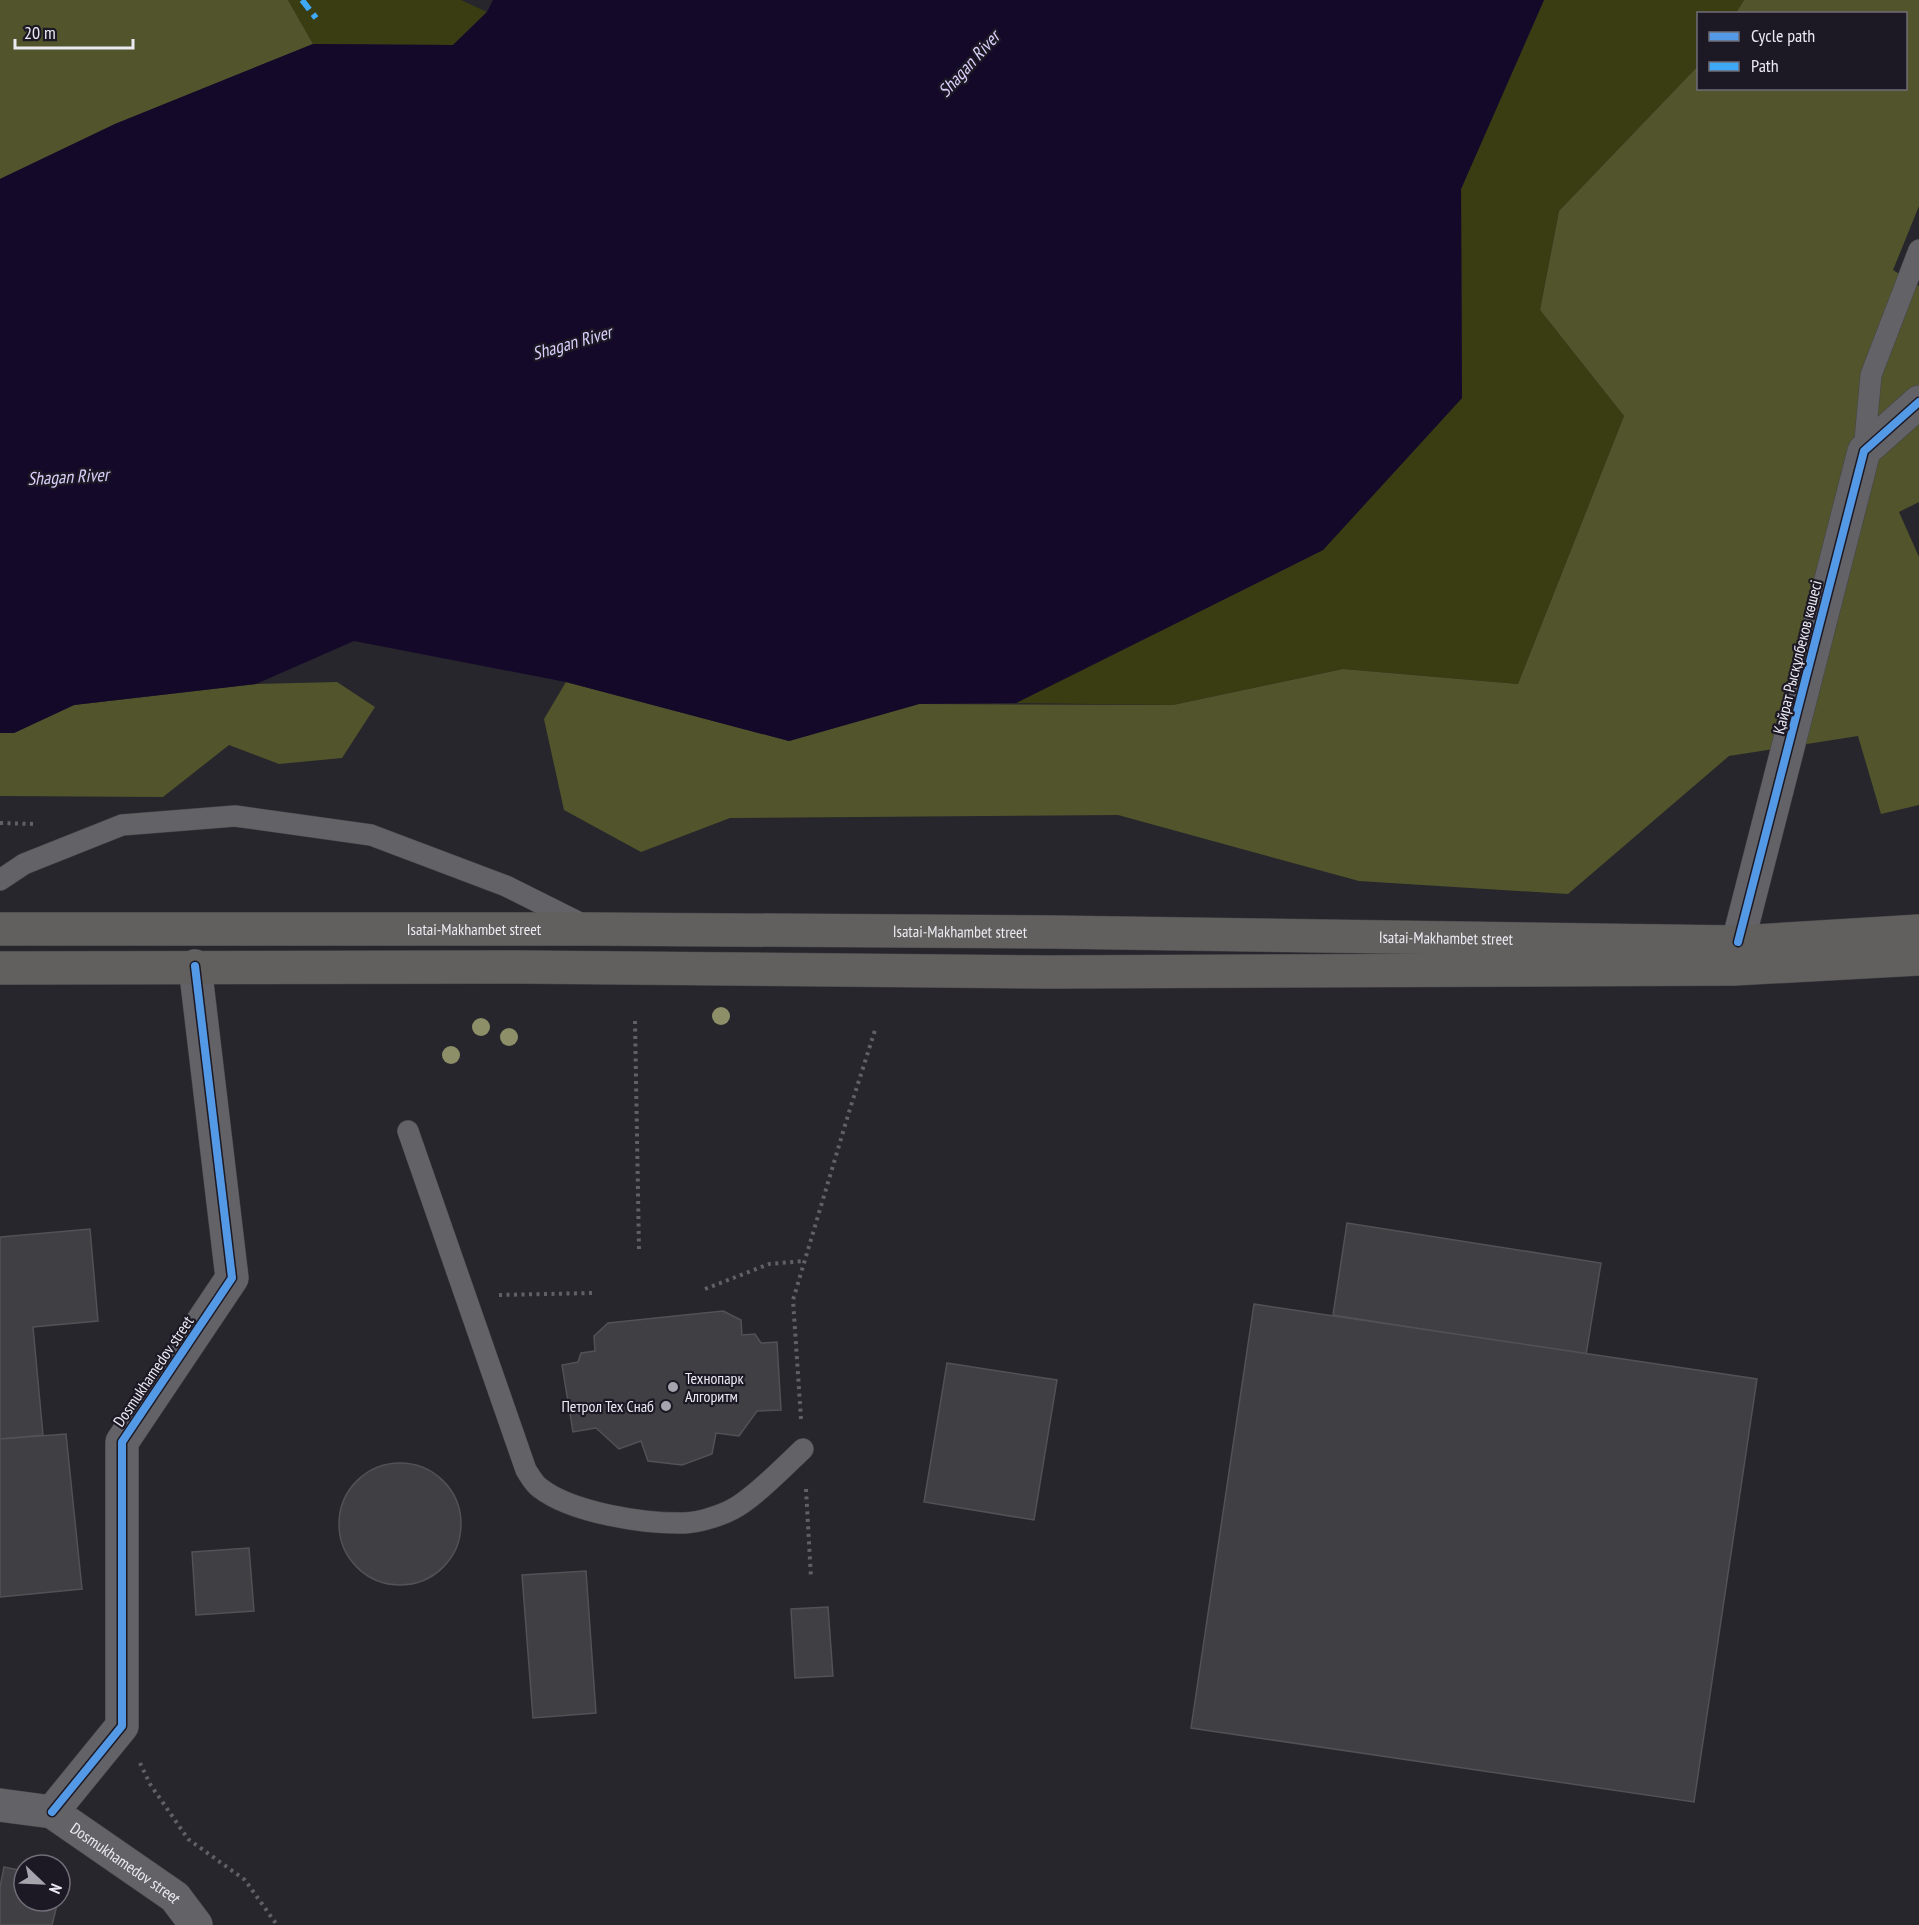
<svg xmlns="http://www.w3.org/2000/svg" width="1919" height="1925" viewBox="0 0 1919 1925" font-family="'PT Sans Narrow',sans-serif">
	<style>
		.green { fill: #3a3c12 }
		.forest { fill: #52552b }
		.water { fill: #15092a }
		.building { fill: #403f44; stroke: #525156; stroke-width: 1.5 }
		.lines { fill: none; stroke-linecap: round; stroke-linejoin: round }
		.lane-casing { stroke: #454448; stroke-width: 22 }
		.street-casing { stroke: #454448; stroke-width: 34 }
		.primary-casing { stroke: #454448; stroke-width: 34 }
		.path { stroke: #616065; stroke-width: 4; stroke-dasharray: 3 4.5; stroke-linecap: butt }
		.lane { stroke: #626267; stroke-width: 21 }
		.street { stroke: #626267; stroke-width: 33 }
		.primary { stroke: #61605e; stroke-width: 33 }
		.quiet { stroke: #3fa9f5; stroke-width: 6; stroke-dasharray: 12 6; stroke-linecap: butt }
		.cycleway-casing { stroke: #1c1925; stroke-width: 11 }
		.cycleway { stroke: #5399e6; stroke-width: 8 }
		.tree { fill: #8c8f67 }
		.poi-dot { fill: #a6a5ad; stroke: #1c1925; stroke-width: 2 }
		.labels { text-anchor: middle; stroke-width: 4.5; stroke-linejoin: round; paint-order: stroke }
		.street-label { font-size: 16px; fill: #ebeaf2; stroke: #1c1925 }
		.poi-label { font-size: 16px; fill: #ebeaf2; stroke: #1c1925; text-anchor: start }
		.water-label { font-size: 18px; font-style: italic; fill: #dad0fb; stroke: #1c1925 }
	</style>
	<rect width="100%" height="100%" fill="#27262c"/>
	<!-- green -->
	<g class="green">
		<polygon points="288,0 461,0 487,12 453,45 313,44"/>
		<polygon points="1544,0 1744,0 1736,13 1698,14 1698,66 1559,211 1540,310 1624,416 1518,684 1343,669 1173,705 1016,703 1323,550 1462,398 1461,189"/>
	</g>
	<!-- forest -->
	<g class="forest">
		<polygon points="0,0 288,0 313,44 115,124 0,179"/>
		<polygon points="1744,0 1919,0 1919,206 1893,270 1919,286 1919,502 1899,512 1919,557 1919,805 1881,814 1858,736 1729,756 1568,894 1359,881 1118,815 730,818 641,852 564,810 544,719 566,682 789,741 919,704 1173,705 1343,669 1518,684 1624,416 1540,310 1559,211 1698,66 1698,88 1906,88 1906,14 1736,13"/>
		<polygon points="337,682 375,707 342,758 279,764 229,745 163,797 0,796 0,733 14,733 74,705 256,684"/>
	</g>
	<!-- water -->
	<polygon class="water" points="493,0 1544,0 1461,189 1462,398 1323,550 1016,703 919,704 789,741 566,682 354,641 256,684 74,705 14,733 0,733 0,179 115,124 313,44 453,45 487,12"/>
	<!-- building -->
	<g class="building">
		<polygon points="1347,1223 1601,1263 1586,1355 1333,1315"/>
		<polygon points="90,1229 98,1321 33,1327 43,1435 0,1439 0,1237"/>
		<polygon points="1254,1304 1757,1379 1694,1802 1191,1728"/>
		<polygon points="723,1311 741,1320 742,1335 755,1334 761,1343 777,1342 781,1410 757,1411 739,1436 716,1433 712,1454 682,1465 648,1461 641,1441 619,1449 596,1428 573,1432 562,1365 578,1362 581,1353 595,1351 594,1336 608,1323"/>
		<polygon points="947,1363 1057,1380 1034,1520 924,1502"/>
		<polygon points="66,1434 82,1589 0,1597 0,1439"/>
		<circle cx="400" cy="1524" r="61"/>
		<polygon points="249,1548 254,1611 196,1615 192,1552"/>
		<polygon points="586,1571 596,1713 533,1718 522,1575"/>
		<polygon points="828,1607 833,1676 795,1678 791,1609"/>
		<polygon points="4,1867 24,1871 24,1901 58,1901 52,1925 0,1925 0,1887"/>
	</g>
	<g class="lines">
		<defs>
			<g id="lane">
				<polyline points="1864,451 1871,375 1919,250"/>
				<polyline points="0,880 24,864 122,825 235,816 371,835 506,886 582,924"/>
				<path d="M408 1131 526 1470C530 1476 534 1484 540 1488 572 1513 645 1524 685 1523 700 1522 720 1516 733 1509 754 1498 785 1466 803 1449"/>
			</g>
			<g id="street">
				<polyline points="1738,942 1864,451 1919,402"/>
				<path id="s1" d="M0 1805 52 1812 175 1897 196 1925"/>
				<polyline points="52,1812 122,1726 122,1442 232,1278 195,966"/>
			</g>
			<g id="primary">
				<path id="s2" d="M0 929H591L1051 932 1738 942 1919 931"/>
				<polyline points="0,968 518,967 1049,972 1734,969 1919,959"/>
			</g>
		</defs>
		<!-- lane casing -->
		<use href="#lane" class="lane-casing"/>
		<!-- street casing -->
		<use href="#street" class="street-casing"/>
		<!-- primary casing -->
		<use href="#primary" class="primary-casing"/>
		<!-- path -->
		<g class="path">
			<polyline points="0,823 35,824"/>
			<polyline points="635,1021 639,1251"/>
			<polyline points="705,1289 769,1264 805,1261"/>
			<polyline points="499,1295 594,1293"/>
			<polyline points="801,1419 793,1300 849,1112 876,1027"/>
			<polyline points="806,1489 811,1578"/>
			<polyline points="140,1763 150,1784 188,1839 245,1880 277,1925"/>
		</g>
		<!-- lane -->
		<use href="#lane" class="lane"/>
		<!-- street -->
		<use href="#street" class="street"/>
		<!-- primary -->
		<use href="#primary" class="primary"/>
		<!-- quiet -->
		<polyline class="quiet" points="302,0 316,18"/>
		<defs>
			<g id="cycleway">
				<polyline points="1738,942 1864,451 1919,402"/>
				<polyline points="52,1812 122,1726 122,1442 232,1278 195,966"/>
			</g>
		</defs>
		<!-- cycleway casing -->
		<use href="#cycleway" class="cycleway-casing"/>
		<!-- cycleway -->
		<use href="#cycleway" class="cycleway"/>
	</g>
	<!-- trees -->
	<g class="tree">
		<circle cx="721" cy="1016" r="9"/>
		<circle cx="481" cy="1027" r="9"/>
		<circle cx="509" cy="1037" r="9"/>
		<circle cx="451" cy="1055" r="9"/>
	</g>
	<!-- markers -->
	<g class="poi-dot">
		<circle cx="673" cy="1387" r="6"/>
		<circle cx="666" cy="1406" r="6"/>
	</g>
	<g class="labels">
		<!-- street labels -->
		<g class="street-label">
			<text transform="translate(1797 657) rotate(-76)" y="6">Қайрат Рысқұлбеков көшесі</text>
			<text dy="6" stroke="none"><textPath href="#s2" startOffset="474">Isatai-Makhambet street</textPath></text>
			<text dy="6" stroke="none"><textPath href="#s2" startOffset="960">Isatai-Makhambet street</textPath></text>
			<text dy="6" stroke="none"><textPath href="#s2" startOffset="1446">Isatai-Makhambet street</textPath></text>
			<text transform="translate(153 1371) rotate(-56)" y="6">Dosmukhamedov street</text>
			<text dy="6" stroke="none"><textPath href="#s1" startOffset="142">Dosmukhamedov street</textPath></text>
		</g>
		<!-- poi labels -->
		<g class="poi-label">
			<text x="685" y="1384">Технопарк<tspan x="685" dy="18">Алгоритм</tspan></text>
			<text x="654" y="1412" text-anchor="end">Петрол Тех Снаб</text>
		</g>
		<!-- water labels -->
		<g class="water-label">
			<text transform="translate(969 64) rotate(-48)" y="6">Shagan River</text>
			<text transform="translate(572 343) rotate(-16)" y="6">Shagan River</text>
			<text transform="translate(68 477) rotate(-3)" y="6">Shagan River</text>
		</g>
	</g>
	<!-- legend -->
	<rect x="1697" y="12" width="210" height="78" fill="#1c1925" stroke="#6f6d77" stroke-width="1.5"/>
	<rect x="1709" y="32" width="30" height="9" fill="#5399e6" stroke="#6f6d77" stroke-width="1.5"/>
	<text x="1751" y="42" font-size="18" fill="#ebeaf2">Cycle path</text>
	<rect x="1709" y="62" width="30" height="9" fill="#3fa9f5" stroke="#6f6d77" stroke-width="1.5"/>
	<text x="1751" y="72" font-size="18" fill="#ebeaf2">Path</text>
	<!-- north arrow -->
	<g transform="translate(42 1883) rotate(113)"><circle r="28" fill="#1c1925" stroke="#6f6d77" stroke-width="1.5"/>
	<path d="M0-4.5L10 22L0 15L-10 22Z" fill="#a6a5ad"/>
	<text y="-9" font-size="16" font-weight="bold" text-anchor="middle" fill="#ebeaf2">N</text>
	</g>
	<!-- scale -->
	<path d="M15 39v9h118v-9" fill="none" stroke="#ebeaf2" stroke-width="3"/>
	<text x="24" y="39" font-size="18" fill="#ebeaf2" stroke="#1c1925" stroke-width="4.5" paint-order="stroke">20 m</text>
</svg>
